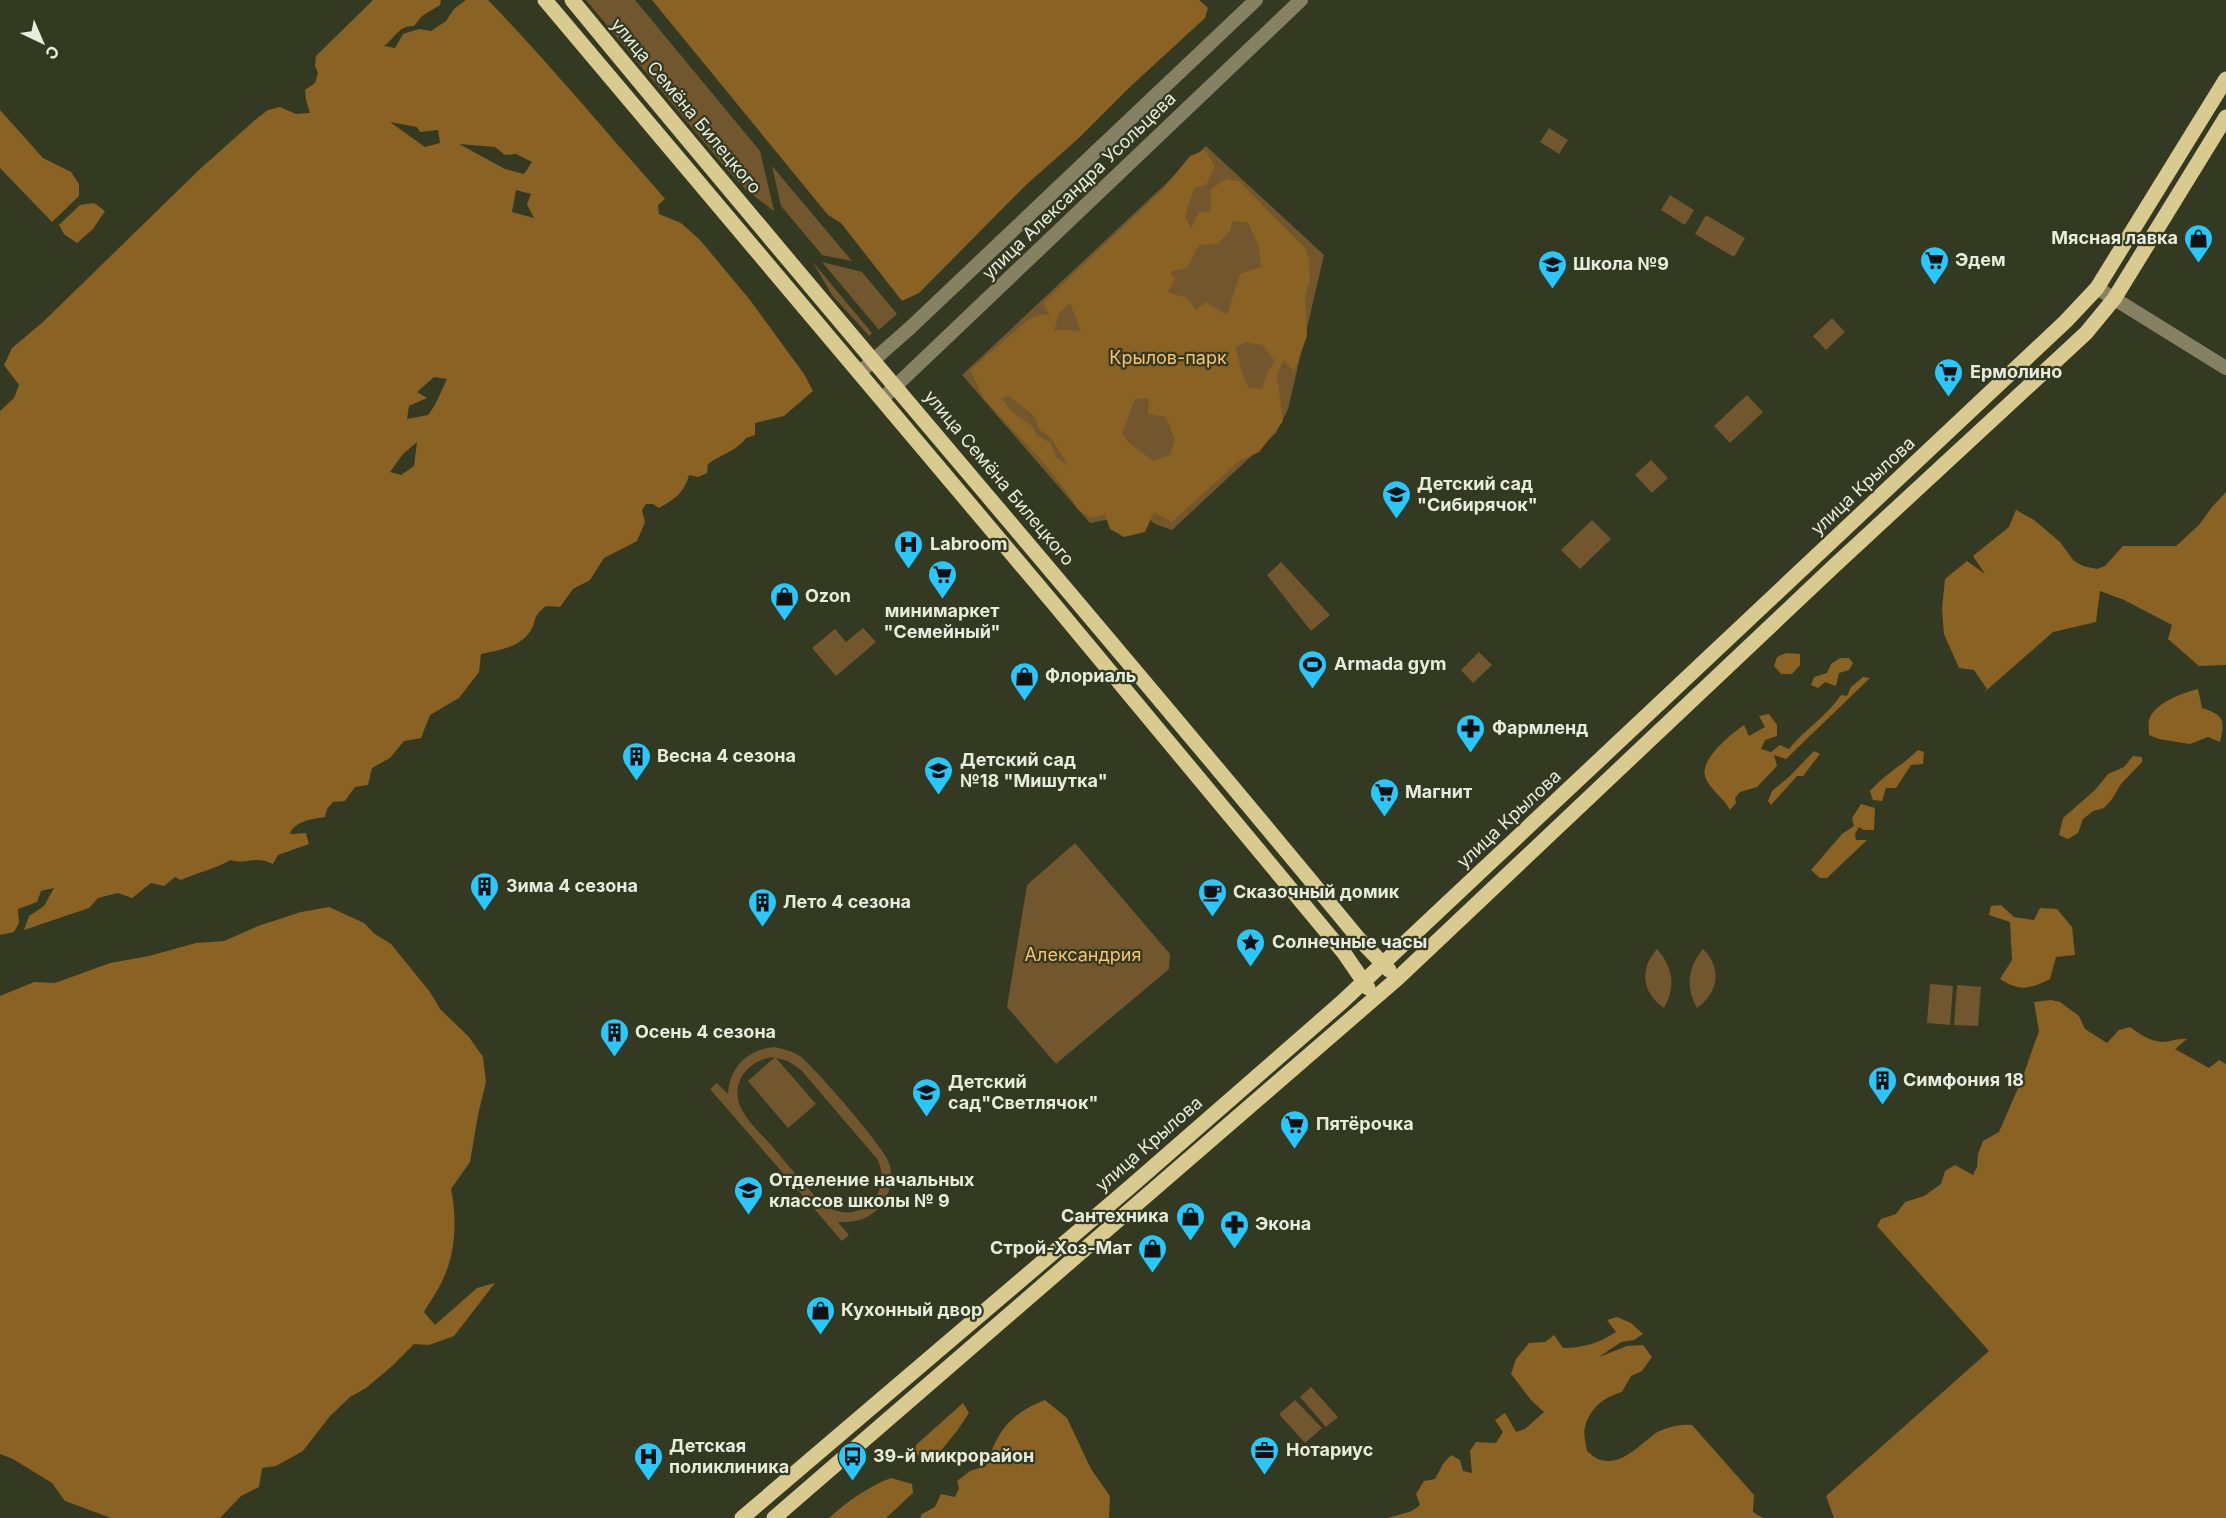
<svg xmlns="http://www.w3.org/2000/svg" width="2226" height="1518" viewBox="0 0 2226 1518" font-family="Inter,sans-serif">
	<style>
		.green { fill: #72562d; fill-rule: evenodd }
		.forest { fill: #8a6223; fill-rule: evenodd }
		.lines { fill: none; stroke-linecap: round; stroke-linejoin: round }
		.minor { stroke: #878164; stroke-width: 14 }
		.major { stroke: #d9cb8f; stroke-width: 15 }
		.labels { text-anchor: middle; stroke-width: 4.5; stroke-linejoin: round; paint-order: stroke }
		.street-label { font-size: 18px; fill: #e8ecdd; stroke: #343921 }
		.poi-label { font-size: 18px; font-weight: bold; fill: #e8ecdd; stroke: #343921; text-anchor: start }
		.park-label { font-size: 18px; fill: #fcc26c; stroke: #343921 }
	</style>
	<rect width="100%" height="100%" fill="#343921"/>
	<!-- green -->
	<g class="green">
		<polygon points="586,0 635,0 760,151 774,211 746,190 724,166"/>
		<polygon points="1549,128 1568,140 1559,154 1540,142"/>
		<polygon points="1206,146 1324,255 1288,409 1276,433 1172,530 1155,524 1142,513 1090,523 962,375"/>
		<polygon points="772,166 852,261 822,255 781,206"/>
		<polygon points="1670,195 1694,210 1685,225 1661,210"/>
		<polygon points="1706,215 1745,238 1734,257 1695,234"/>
		<polygon points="812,261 872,333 869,336 832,295"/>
		<polygon points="822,262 862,272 897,314 879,330"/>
		<polygon points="1832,318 1845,332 1826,350 1813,336"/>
		<polygon points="1747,395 1763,412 1730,443 1714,426"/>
		<polygon points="1651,460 1668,478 1652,493 1635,475"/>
		<polygon points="1592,520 1611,539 1580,569 1561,550"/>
		<polygon points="1281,562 1330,615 1311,631 1267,575"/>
		<polygon points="863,628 876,642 836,676 812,648 835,629 846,642"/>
		<polygon points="1479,652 1492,665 1473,683 1461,670"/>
		<polygon points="1075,843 1170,954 1169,969 1056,1064 1007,1007 1027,885"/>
		<path d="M1657 949C1673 967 1676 987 1664 1008 1642 993 1639 969 1657 949Z"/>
		<path d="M1703 949C1722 968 1719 992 1697 1008 1685 987 1688 967 1703 949Z"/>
		<polygon points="1930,984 1953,986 1950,1025 1927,1023"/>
		<polygon points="1957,985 1981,987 1978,1026 1954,1025"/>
		<path d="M774 1047C784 1049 792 1051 800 1056 814 1067 885 1148 889 1163 894 1178 890 1195 880 1207 869 1219 854 1223 838 1222L849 1235 842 1241 710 1089 717 1083 728 1094C730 1067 747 1050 774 1047ZM775 1057 748 1081 788 1128 816 1104 776 1058 788 1061 801 1070 878 1160C893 1196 858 1226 825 1206 806 1188 789 1166 772 1146 762 1135 749 1123 742 1110 728 1085 748 1058 775 1057Z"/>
		<polygon points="1311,1387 1338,1417 1326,1427 1300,1397"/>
		<polygon points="1295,1400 1322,1428 1305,1443 1279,1414"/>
	</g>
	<!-- forest -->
	<g class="forest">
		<path d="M373 0H441L440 5 422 16 414 26C399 25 395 38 384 46L395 48 403 34 419 29 431 31 446 21 454 9 466 0H488C546 60 599 124 654 186L665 199 658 205 659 214 681 223 700 240 750 300 804 374 813 391 784 416 755 423V435L746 438C738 450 720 455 708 464L707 473 698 477 689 475C684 493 675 499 659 508L653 504H646L642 510 645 522 637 541 604 558 590 580 573 589 560 607 546 606C530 618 538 622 529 633 518 648 498 650 481 654L479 672 459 698 430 715 421 738 404 741 390 758 372 768 368 785 355 787 345 801 333 802 327 809 325 817C313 819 294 821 290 834L306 833 309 844 278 855 273 864C253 855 249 865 230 860 214 870 198 872 181 880L175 877 164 886 151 883 132 898 118 893 98 898 89 908 24 930 29 916 44 906 54 888 41 891 37 902 18 909 19 923 14 932 0 935V411L14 398 19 385 4 365 12 348 43 322 200 169 255 120 268 110 280 107 296 114 310 113 306 100 305 90 315 83 318 73 315 66 316 56ZM390 122 417 127 420 132 438 130 440 143 425 147ZM459 144 495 147 505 155 516 154 532 162 524 174 505 169ZM516 190 531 194 527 204 534 218 512 212ZM434 377 447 379 435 405 428 415 407 419 409 406 427 398 417 392ZM417 442 414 466 401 475 390 472 403 454Z"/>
		<polygon points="652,0 1199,0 1208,8 1205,18 1131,86 1080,137 1026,185 919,293 902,301 841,223 828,215"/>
		<polygon points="0,110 43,158 71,172 79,184 79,196 52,222 0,168"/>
		<path d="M1205 150 1215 166 1206 185 1195 187 1185 216 1191 229 1198 213 1211 211V189L1226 179 1239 181 1306 249 1309 260 1310 279 1305 297 1307 336 1294 372 1284 360 1277 375 1283 421 1259 452 1239 461 1172 522 1154 512 1145 532 1124 537 1110 529 1105 514 1091 518 1078 510 1068 493 1041 460 984 399 970 370 1028 320 1042 314 1050 316 1043 303 1163 189 1190 156ZM1232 221 1248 223 1259 246 1261 267 1240 274 1227 315 1206 302 1196 310 1187 298 1168 292 1175 279 1170 272 1187 268 1199 245 1217 244 1231 230ZM1070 303 1081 332 1066 329 1054 331 1059 313ZM1246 342 1262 345 1275 361 1267 373 1262 389 1249 388C1241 375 1240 361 1235 347ZM1009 396 1034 416 1040 430 1051 438 1069 466 1056 458 1051 443 1037 436 1032 426 1012 412 1002 399ZM1149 398 1148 414 1166 417 1175 440 1170 455 1153 461C1142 451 1129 446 1122 433L1135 399Z"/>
		<polygon points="94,203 105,211 93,229 77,243 64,234 59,225 80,205"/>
		<polygon points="2226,492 2226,665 2199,666 2168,639 2172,625 2124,600 2100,591 2096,622 2053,632 1981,695 1987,689 1974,670 1959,668 1944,634 1942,609 1945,579 1967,561 1985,574 1973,556 2009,527 2016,510 2034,520 2060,542 2074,561 2083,566 2097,569 2105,566 2123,546 2176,546 2199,525 2212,507"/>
		<polygon points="1786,653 1800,654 1800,665 1792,674 1781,674 1774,666 1777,657"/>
		<polygon points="1840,658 1849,658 1853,663 1849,670 1839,673 1836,686 1825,682 1818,688 1811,685 1814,677 1827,673 1831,664"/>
		<path d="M1863 677 1870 678 1786 759 1774 755 1777 766 1757 787 1740 792 1735 798 1736 803 1730 810C1724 798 1708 788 1705 776 1700 759 1731 734 1744 725L1749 736 1765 727 1759 716 1769 714 1777 725V736L1765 740 1761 749 1771 752 1780 745 1789 749C1805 729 1827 716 1841 695L1847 696 1851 687Z"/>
		<path d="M2198 689 2202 708C2223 715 2226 719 2220 742L2208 737 2190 744 2159 739 2149 735C2149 730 2148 724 2149 720 2155 702 2183 693 2198 689Z"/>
		<path d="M1918 750 1924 752 1923 764 1911 765 1896 788H1886L1882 801 1873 800 1870 791C1885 774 1903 765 1918 750Z"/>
		<polygon points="1814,751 1820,754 1803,776 1797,776 1771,805 1768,801 1772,791 1790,776"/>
		<polygon points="2133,756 2142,757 2142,762 2121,784 2112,799 2104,808 2093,811 2083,819 2078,833 2068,839 2059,835 2063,818 2095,790 2108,774 2124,767"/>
		<polygon points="1861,804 1875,808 1874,830 1864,830 1859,827 1855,834 1856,840 1867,840 1827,878 1820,878 1811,870 1842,834 1854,826 1852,818"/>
		<path d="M2001 905 2014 917 2034 920 2040 908 2057 909 2072 927 2075 955 2056 957 2050 979C2029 989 2021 992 2000 979L2012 960 2010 922 1989 915 1991 906Z"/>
		<path d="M329 907 364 923 375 934 391 944 430 992 440 1009 469 1037 483 1057 486 1082 478 1115 470 1162 451 1189C457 1217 456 1253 443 1279 438 1291 430 1301 424 1312L435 1325 477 1288 495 1283 454 1336 429 1345 414 1344 391 1367 366 1388 350 1397 330 1416 303 1451 276 1466 262 1468 259 1487 241 1496 220 1518H111L65 1501 52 1483 13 1459 0 1454V996L34 982 55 983 110 963 149 956 196 943 224 941 258 926 301 912Z"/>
		<path d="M2051 1000 2060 1002 2079 1016 2085 1029 2107 1043 2119 1030 2130 1027C2140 1034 2149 1041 2162 1042 2171 1042 2178 1038 2187 1039L2175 1049 2209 1068 2219 1060 2226 1064V1518H1834L1826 1496 1989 1351 1877 1226 1881 1219 1896 1214 1905 1202 1924 1196 1941 1184 1945 1171 1955 1165 1973 1175 1977 1167 1978 1154 1983 1141 1999 1132 2022 1079 2039 1031 2034 1002Z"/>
		<path d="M1617 1317 1631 1323 1643 1334 1634 1340 1621 1342 1599 1357 1627 1346 1643 1345 1652 1357 1642 1371 1631 1376 1622 1392C1604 1397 1590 1408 1585 1427 1583 1434 1586 1444 1587 1451 1590 1453 1595 1458 1598 1459 1621 1468 1640 1444 1656 1433 1667 1427 1680 1424 1692 1425L1754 1495 1753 1512 1763 1518H1388L1412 1511 1420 1505 1416 1494 1424 1481 1435 1479 1443 1464 1451 1455 1460 1460 1463 1471 1472 1473 1470 1451 1476 1442 1496 1443 1503 1432 1495 1420 1505 1413 1516 1432 1525 1429 1544 1412 1531 1400 1511 1374 1516 1359 1529 1343 1545 1342 1554 1335 1563 1348C1583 1348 1599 1343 1616 1332L1607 1320Z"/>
		<path d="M1045 1400 1067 1418 1091 1469 1110 1496 1109 1518H920L922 1514 935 1507 941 1494 955 1497 959 1488 957 1481 970 1471 986 1466C998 1431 1009 1414 1045 1400Z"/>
		<polygon points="963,1403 969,1413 957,1431 934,1459 923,1460 915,1452 916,1445"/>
		<path d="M891 1478 912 1484 913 1493 886 1518H829C848 1501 867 1487 891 1478Z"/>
	</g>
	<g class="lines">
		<!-- minor -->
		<g class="minor">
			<polyline points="2097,288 2226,368"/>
			<polyline points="860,372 911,327 1256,0"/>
			<polyline points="882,399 1301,0"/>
		</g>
		<!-- major -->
		<g class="major">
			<polyline points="545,0 1054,604 1344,953 1368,988"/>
			<path d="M572 0C831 316 1100 624 1359 939L1389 970"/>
			<polyline points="742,1518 1129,1188 1342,1002 2066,321 2097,288 2226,79"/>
			<polyline points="774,1518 1398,978 1833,567 2086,333 2114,299 2226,117"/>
		</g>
	</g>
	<!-- icons -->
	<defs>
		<symbol id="shop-pin" viewBox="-11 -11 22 30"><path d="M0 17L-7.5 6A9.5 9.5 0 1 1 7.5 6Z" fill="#28c8ff" stroke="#343921"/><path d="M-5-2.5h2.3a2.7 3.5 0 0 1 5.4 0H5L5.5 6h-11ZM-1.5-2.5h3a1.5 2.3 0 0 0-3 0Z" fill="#111"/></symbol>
		<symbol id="supermarket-pin" viewBox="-11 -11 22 30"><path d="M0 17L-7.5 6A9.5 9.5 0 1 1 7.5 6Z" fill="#28c8ff" stroke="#343921"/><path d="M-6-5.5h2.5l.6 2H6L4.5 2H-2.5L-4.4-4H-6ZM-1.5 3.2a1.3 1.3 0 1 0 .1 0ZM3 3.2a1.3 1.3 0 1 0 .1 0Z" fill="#111"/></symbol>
		<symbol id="school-pin" viewBox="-11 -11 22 30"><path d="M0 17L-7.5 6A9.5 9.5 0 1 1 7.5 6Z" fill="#28c8ff" stroke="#343921"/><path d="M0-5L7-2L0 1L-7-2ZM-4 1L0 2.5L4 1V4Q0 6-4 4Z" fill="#111"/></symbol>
		<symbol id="hospital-pin" viewBox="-11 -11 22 30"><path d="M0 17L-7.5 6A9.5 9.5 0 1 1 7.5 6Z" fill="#28c8ff" stroke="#343921"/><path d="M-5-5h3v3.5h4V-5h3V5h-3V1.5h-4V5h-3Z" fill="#111"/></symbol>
		<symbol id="stadium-pin" viewBox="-11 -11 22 30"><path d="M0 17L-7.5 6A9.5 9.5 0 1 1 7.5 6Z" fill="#28c8ff" stroke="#343921"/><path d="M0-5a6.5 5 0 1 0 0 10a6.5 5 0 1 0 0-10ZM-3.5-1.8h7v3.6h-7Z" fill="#111"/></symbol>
		<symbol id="pharmacy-pin" viewBox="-11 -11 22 30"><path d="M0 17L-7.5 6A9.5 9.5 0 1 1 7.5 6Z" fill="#28c8ff" stroke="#343921"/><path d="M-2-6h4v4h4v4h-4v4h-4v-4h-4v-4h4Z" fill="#111"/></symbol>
		<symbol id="building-pin" viewBox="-11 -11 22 30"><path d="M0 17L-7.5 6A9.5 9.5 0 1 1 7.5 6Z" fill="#28c8ff" stroke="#343921"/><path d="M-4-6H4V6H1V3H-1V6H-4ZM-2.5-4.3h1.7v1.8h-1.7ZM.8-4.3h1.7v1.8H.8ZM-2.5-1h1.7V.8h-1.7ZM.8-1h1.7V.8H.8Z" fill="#111"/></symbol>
		<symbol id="cafe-pin" viewBox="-11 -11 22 30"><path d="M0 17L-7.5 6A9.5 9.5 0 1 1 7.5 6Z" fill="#28c8ff" stroke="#343921"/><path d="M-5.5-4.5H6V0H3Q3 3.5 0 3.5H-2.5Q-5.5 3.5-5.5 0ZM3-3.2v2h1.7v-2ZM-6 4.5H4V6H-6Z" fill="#111"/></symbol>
		<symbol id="sight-pin" viewBox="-11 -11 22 30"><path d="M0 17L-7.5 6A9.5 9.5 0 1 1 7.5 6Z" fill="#28c8ff" stroke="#343921"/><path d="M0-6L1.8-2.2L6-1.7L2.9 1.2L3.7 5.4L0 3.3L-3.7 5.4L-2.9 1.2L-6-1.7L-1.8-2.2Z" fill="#111"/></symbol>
		<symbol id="office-pin" viewBox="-11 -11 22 30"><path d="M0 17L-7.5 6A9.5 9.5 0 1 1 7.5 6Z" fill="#28c8ff" stroke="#343921"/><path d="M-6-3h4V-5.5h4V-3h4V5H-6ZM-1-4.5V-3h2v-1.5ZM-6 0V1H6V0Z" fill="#111"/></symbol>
		<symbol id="bus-pin" viewBox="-11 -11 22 30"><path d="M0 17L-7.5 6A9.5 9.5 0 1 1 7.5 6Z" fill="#28c8ff" stroke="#343921"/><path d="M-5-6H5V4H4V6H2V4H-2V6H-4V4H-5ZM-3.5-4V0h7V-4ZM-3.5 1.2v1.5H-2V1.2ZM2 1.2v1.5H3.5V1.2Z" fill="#111"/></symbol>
	</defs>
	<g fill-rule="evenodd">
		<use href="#shop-pin" x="2182" y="222" width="33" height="45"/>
		<use href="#supermarket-pin" x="1918" y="244" width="33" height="45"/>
		<use href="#school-pin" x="1536" y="248" width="33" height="45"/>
		<use href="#supermarket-pin" x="1932" y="356" width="33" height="45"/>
		<use href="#school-pin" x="1380" y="478" width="33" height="45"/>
		<use href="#hospital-pin" x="892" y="528" width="33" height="45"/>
		<use href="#supermarket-pin" x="926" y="558" width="33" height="45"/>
		<use href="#shop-pin" x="768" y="580" width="33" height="45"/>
		<use href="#stadium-pin" x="1296" y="648" width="33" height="45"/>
		<use href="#shop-pin" x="1008" y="660" width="33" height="45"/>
		<use href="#pharmacy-pin" x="1454" y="712" width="33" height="45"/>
		<use href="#building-pin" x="620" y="740" width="33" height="45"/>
		<use href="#school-pin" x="922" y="754" width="33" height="45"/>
		<use href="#supermarket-pin" x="1368" y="776" width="33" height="45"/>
		<use href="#building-pin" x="468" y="870" width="33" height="45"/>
		<use href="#cafe-pin" x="1196" y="876" width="33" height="45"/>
		<use href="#building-pin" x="746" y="886" width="33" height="45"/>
		<use href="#sight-pin" x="1234" y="926" width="33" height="45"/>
		<use href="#building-pin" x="598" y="1016" width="33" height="45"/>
		<use href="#building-pin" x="1866" y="1064" width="33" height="45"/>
		<use href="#school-pin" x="910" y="1076" width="33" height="45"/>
		<use href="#supermarket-pin" x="1278" y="1108" width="33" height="45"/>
		<use href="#school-pin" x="732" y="1174" width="33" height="45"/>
		<use href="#shop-pin" x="1174" y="1200" width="33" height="45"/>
		<use href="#pharmacy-pin" x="1218" y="1208" width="33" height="45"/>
		<use href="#shop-pin" x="1136" y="1232" width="33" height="45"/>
		<use href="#shop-pin" x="804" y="1294" width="33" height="45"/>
		<use href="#office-pin" x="1248" y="1434" width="33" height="45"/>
		<use href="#hospital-pin" x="632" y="1440" width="33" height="45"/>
		<use href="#bus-pin" x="836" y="1440" width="33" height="45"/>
	</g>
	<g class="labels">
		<!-- street labels -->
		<g class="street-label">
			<text transform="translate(686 106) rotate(50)" y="6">улица Семёна Билецкого</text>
			<text transform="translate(1079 186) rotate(-44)" y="6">улица Александра Усольцева</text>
			<text transform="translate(999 478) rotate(50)" y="6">улица Семёна Билецкого</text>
			<text transform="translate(1863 486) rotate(-43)" y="6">улица Крылова</text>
			<text transform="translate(1509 819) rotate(-43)" y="6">улица Крылова</text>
			<text transform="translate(1149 1144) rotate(-41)" y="6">улица Крылова</text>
		</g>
		<!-- poi labels -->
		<g class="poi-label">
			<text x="2178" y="244" text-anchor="end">Мясная лавка</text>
			<text x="1955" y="266">Эдем</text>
			<text x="1573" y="270">Школа №9</text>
			<text x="1970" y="378">Ермолино</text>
			<text x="1417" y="490">Детский сад<tspan x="1417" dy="21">"Сибирячок"</tspan></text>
			<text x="930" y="550">Labroom</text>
			<text x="805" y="602">Ozon</text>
			<text x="942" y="617" text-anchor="middle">минимаркет<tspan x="942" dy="21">"Семейный"</tspan></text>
			<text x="1334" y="670">Armada gym</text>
			<text x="1045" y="682">Флориаль</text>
			<text x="1492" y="734">Фармленд</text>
			<text x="657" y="762">Весна 4 сезона</text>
			<text x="960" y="766">Детский сад<tspan x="960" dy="21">№18 "Мишутка"</tspan></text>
			<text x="1405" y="798">Магнит</text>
			<text x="506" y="892">Зима 4 сезона</text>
			<text x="1233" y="898">Сказочный домик</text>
			<text x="783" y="908">Лето 4 сезона</text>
			<text x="1272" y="948">Солнечные часы</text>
			<text x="635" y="1038">Осень 4 сезона</text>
			<text x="1903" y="1086">Симфония 18</text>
			<text x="948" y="1088">Детский<tspan x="948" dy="21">сад"Светлячок"</tspan></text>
			<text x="1316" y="1130">Пятёрочка</text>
			<text x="769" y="1186">Отделение начальных<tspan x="769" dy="21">классов школы № 9</tspan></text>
			<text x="1169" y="1222" text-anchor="end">Сантехника</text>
			<text x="1255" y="1230">Экона</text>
			<text x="1132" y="1254" text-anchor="end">Строй-Хоз-Мат</text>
			<text x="841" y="1316">Кухонный двор</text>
			<text x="669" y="1452">Детская<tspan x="669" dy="21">поликлиника</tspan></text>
			<text x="1286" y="1456">Нотариус</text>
			<text x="873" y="1462">39-й микрорайон</text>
		</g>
		<!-- park labels -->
		<g class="park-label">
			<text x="1168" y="364">Крылов-парк</text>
			<text x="1083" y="961">Александрия</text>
		</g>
	</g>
	<!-- north arrow -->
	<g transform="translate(42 42) rotate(136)" stroke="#343921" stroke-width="4.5" paint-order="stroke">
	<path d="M0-4.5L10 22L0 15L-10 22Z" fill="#e8ecdd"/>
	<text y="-9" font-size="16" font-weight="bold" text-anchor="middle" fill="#e8ecdd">С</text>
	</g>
</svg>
